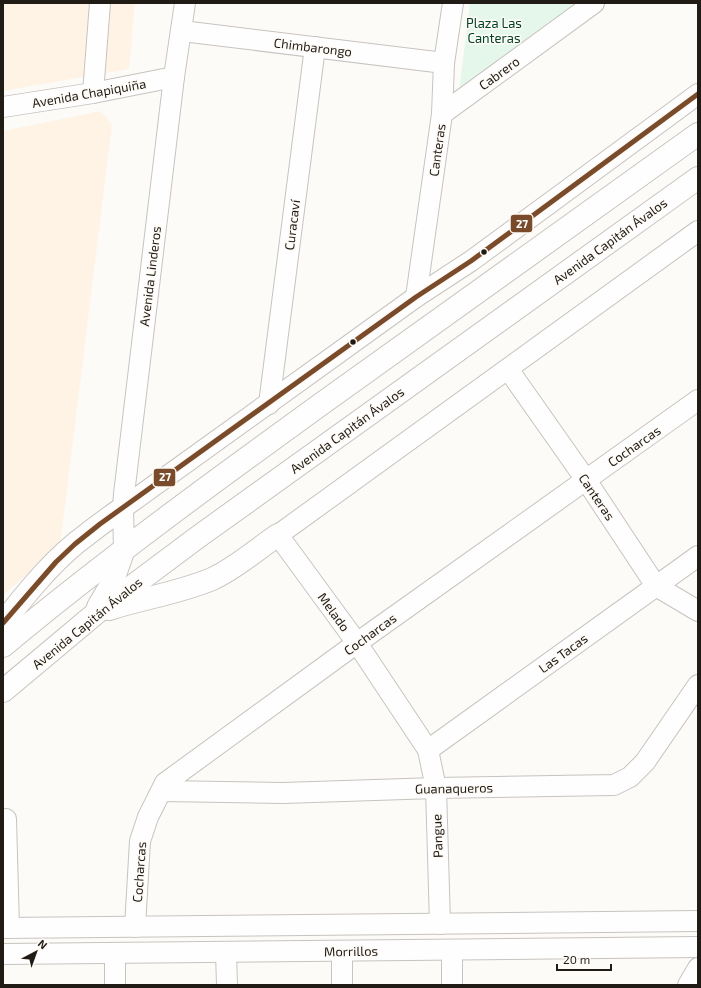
<svg xmlns="http://www.w3.org/2000/svg" width="701" height="988" viewBox="0 0 701 988" font-family="'Exo 2',sans-serif">
	<style>
		.built { fill: #fef3e5 }
		.green { fill: #e5f7ea }
		.lines { fill: none; stroke-linecap: round; stroke-linejoin: round }
		.minor-casing { stroke: #c7c3bf; stroke-width: 22 }
		.highway-casing { stroke: #c7c3bf; stroke-width: 24 }
		.minor { stroke: #fffefe; stroke-width: 20 }
		.highway { stroke: #fffefe; stroke-width: 22 }
		.bus-1-casing { stroke: #fefbf7; stroke-width: 8 }
		.bus-1 { stroke: #7a4b2a; stroke-width: 5 }
		.bus-dot { fill: #201b15; stroke: #fefbf7; stroke-width: 1.5 }
		.labels { text-anchor: middle; stroke-width: 3; stroke-linejoin: round; paint-order: stroke }
		.park-label { font-size: 13px; fill: #014127; stroke: #fefbf7 }
		.street-label { font-size: 13px; fill: #201b15; stroke: #fefbf7 }
		.line-badge { stroke: #fefbf7; stroke-width: 1.5 }
		.badge-label { font-size: 11px; text-anchor: middle; font-weight: bold; fill: #fff }
	</style>
	<rect width="100%" height="100%" fill="#fdfbf8"/>
	<!-- built -->
	<g class="built">
		<polygon points="3,3 135,3 129,69 3,91"/>
		<polygon points="101,111 112,125 60,546 3,595 3,131"/>
	</g>
	<!-- green -->
	<polygon class="green" points="470,3 580,3 459,92"/>
	<g class="lines">
		<defs>
			<g id="minor">
				<polyline points="182,31 444,63"/>
				<polyline points="93,93 100,3"/>
				<polyline points="3,107 93,93 174,77"/>
				<polyline points="442,114 594,3"/>
				<polyline points="416,297 442,114 444,63 453,3"/>
				<polyline points="508,369 586,480 656,586 698,611"/>
				<polyline points="269,404 315,47"/>
				<polyline points="123,508 416,297 471,261 698,94"/>
				<polyline points="124,549 123,508 124,494 174,77 185,3"/>
				<polyline points="428,750 698,556"/>
				<polyline points="162,791 283,793 436,788 614,785 630,777 645,762 698,685"/>
				<polyline points="6,819 9,928"/>
				<polyline points="440,924 436,788 428,750 357,643 278,535 698,231"/>
				<polyline points="135,927 140,841 148,817 165,783 357,643 698,400"/>
				<polyline points="3,928 698,921"/>
				<polyline points="226,952 227,985"/>
				<polyline points="115,953 115,985"/>
				<polyline points="3,954 698,947"/>
				<polyline points="342,985 342,951"/>
				<polyline points="452,985 452,950"/>
				<polyline points="688,985 698,968"/>
			</g>
			<g id="highway">
				<polyline points="98,607 112,583 124,549"/>
				<path d="M109 609C143 598 179 593 212 579 235 569 257 549 278 535"/>
				<path d="M3 623C25 595 48 566 76 543 91 531 107 519 123 508"/>
				<path d="M3 646C106 560 215 481 324 402 448 312 573 223 698 134"/>
				<polyline points="3,691 95,614 198,537 698,178"/>
			</g>
		</defs>
		<!-- minor casing -->
		<use href="#minor" class="minor-casing"/>
		<!-- highway casing -->
		<use href="#highway" class="highway-casing"/>
		<!-- minor -->
		<use href="#minor" class="minor"/>
		<!-- highway -->
		<use href="#highway" class="highway"/>
		<defs>
			<polyline id="bus-1" points="3,623 56,562 75,544 100,524 416,297 471,261 698,94"/>
		</defs>
		<!-- bus-1 casing -->
		<use href="#bus-1" class="bus-1-casing"/>
		<!-- bus-1 -->
		<use href="#bus-1" class="bus-1"/>
	</g>
	<!-- markers -->
	<g class="bus-dot">
		<circle cx="484" cy="252" r="3.5"/>
		<circle cx="353" cy="342" r="3.5"/>
	</g>
	<g class="labels">
		<!-- park labels -->
		<g class="park-label">
			<text x="494" y="28">Plaza Las<tspan x="494" dy="15">Canteras</tspan></text>
		</g>
		<!-- street labels -->
		<g class="street-label">
			<text transform="translate(313 47) rotate(7)" y="5">Chimbarongo</text>
			<text transform="translate(499 73) rotate(-36)" y="5">Cabrero</text>
			<text transform="translate(89 93) rotate(-10)" y="5">Avenida Chapiquiña</text>
			<text transform="translate(437 150) rotate(-82)" y="5">Canteras</text>
			<text transform="translate(292 225) rotate(-83)" y="5">Curacaví</text>
			<text transform="translate(610 241) rotate(-36)" y="5">Avenida Capitán Ávalos</text>
			<text transform="translate(150 276) rotate(-83)" y="5">Avenida Linderos</text>
			<text transform="translate(347 430) rotate(-36)" y="5">Avenida Capitán Ávalos</text>
			<text transform="translate(634 446) rotate(-35)" y="5">Cocharcas</text>
			<text transform="translate(597 497) rotate(56)" y="5">Canteras</text>
			<text transform="translate(334 612) rotate(54)" y="5">Melado</text>
			<text transform="translate(87 623) rotate(-39)" y="5">Avenida Capitán Ávalos</text>
			<text transform="translate(370 634) rotate(-36)" y="5">Cocharcas</text>
			<text transform="translate(563 653) rotate(-36)" y="5">Las Tacas</text>
			<text transform="translate(454 788) rotate(-1)" y="5">Guanaqueros</text>
			<text transform="translate(437 836) rotate(-92)" y="5">Pangue</text>
			<text transform="translate(139 872) rotate(-86)" y="5">Cocharcas</text>
			<text transform="translate(351 951) rotate(-1)" y="5">Morrillos</text>
		</g>
	</g>
	<g class="line-badge">
		<rect x="510" y="214" width="23" height="19" rx="4" fill="#7a4b2a"/>
		<rect x="153" y="468" width="23" height="19" rx="4" fill="#7a4b2a"/>
	</g>
	<g class="badge-label">
		<text x="522" y="228">27</text>
		<text x="165" y="481">27</text>
	</g>
	<!-- border -->
	<rect width="701" height="988" fill="none" stroke="#201b15" stroke-width="8"/>
	<!-- north arrow -->
	<g transform="translate(36 952) rotate(41)" stroke="#fefbf7" stroke-width="3" paint-order="stroke">
	<path d="M0-3L7 15L0 10L-7 15Z" fill="#201b15"/>
	<text y="-6" font-size="11" font-weight="bold" text-anchor="middle" fill="#201b15">N</text>
	</g>
	<!-- scale -->
	<path d="M557 964v6h54v-6" fill="none" stroke="#201b15" stroke-width="2"/>
	<text x="563" y="964" font-size="12" fill="#201b15" stroke="#fefbf7" stroke-width="3" paint-order="stroke">20 m</text>
</svg>
